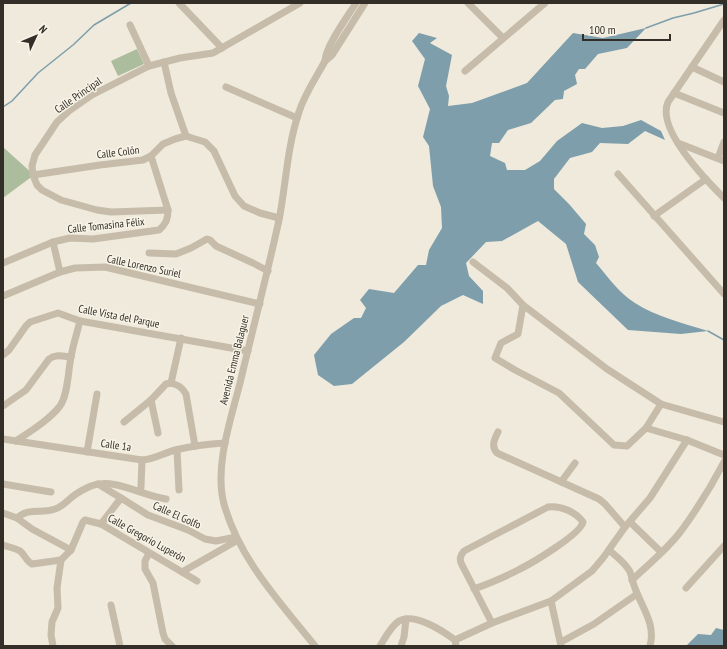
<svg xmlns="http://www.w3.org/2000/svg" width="727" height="649" viewBox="0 0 727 649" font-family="'PT Sans Narrow',sans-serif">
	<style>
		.green { fill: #abbd9d }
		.water { fill: #7d9eaa }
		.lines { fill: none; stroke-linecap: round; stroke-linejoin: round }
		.stream { stroke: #7d9eaa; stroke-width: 1.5 }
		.minor { stroke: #c6bca9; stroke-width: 7 }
		.labels { text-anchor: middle; stroke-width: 3; stroke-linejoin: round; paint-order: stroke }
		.street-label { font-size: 11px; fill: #342e28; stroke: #f7f4e7 }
	</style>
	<rect width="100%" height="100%" fill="#efeadc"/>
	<!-- green -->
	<g class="green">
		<polygon points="137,49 144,64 118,76 111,61"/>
		<polygon points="3,147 34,175 3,198"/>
	</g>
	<!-- water -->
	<g class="water">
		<path d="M646 28 627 48 598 54 585 69H579L575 75 577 84 564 91 563 99 555 100 531 123 508 130 499 143H492L490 156 505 163 507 170H525L540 161 557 141 582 123 602 128 623 126 641 120 661 131 665 140 645 131 628 144 600 143 592 152 570 158 554 179V189L569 204 586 224 584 234 595 245 599 257 596 263C608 277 619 293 635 303 655 316 685 324 708 331L681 334 628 330 578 282 566 244 538 221 502 241 486 242 466 263 469 276 483 291V304L463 295 441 306 404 342 352 384 334 386 318 375 314 355 331 334 354 318H361L366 308 360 300 369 289 394 293 418 265H426L429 250 442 228 441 207 433 186 429 146 423 137 430 109 418 86 425 59 412 41 419 33 437 38 430 43 452 55 446 86 449 96 448 106 472 103 527 83 573 33 603 38Z"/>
		<polygon points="716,628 724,630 724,646 686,646 698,634 711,635"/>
	</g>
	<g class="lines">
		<!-- stream -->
		<g class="stream">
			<polyline points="646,28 673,18 694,13 724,4"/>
			<polyline points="3,107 12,101 38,73 73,45 94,25 131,3"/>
			<polyline points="708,331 724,340"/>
		</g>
		<!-- minor -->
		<g class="minor">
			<polyline points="179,3 222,48"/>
			<polyline points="468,3 503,38"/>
			<path d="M724 20 668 102C656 129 706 180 724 198"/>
			<polyline points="130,25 149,66"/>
			<polyline points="325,61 332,55 365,3"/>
			<polyline points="164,62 171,93 186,136"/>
			<polyline points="692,67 724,82"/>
			<polyline points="465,71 545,3"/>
			<polyline points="226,87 297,118"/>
			<polyline points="674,93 724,113"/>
			<polyline points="678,143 724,161"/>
			<polyline points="718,158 724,142"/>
			<polyline points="618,174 724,294"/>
			<polyline points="33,175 100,165 143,160 151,156 163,144 175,139 186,136 192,138 205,142 214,151 235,196 244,206 260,213 279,218"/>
			<polyline points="168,210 111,212 97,210 61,200 42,190 37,185 33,175 32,166 35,155 57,122 69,111 92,95 149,66 180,58 213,53 300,3"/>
			<polyline points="654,216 706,179"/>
			<polyline points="53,242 60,272"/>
			<polyline points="149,253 176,254 191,248 207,239 210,240 216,246 253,263 268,271"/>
			<polyline points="473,262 507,288 523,305 607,369 661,404 646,428 627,446 614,445 559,393 515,370 495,358 501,343 518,334 523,305"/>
			<path d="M3 263 53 242 70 238 93 239 159 230C166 224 168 219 168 210L151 156"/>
			<polyline points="3,296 60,272 75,268 105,267 260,304"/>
			<polyline points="3,355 9,350 26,326 30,322 58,313 80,321 248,351"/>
			<path d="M171 383C178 385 182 387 186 394L195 446"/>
			<polyline points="171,383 181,338"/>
			<polyline points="151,400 158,433"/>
			<polyline points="661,404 724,422"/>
			<path d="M3 406 26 390 49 359C56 354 62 356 71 357"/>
			<polyline points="124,422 151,400 166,384 171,383"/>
			<polyline points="646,428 687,440 724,455"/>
			<path d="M498 432C494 440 491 446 497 453L599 499 605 504 625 527"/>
			<path d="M3 439 142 460C153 460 164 453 175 450 192 446 208 444 225 443"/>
			<path d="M16 441C31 431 49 420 60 406 68 395 68 371 71 357 73 345 77 333 80 321"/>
			<polyline points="177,450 179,490"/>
			<polyline points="87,452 97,394"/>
			<polyline points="561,482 575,463"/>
			<polyline points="3,484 51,492"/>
			<polyline points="98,484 121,498"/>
			<polyline points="141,487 142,460"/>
			<polyline points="3,513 17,518 32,529 71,550"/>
			<path d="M17 518C29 507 41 514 55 509 62 507 67 501 72 497 78 492 84 489 91 486 114 477 142 496 166 499"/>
			<polyline points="630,522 661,552"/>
			<polyline points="101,524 121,498 148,515 188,530 205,539 216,541 236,537"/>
			<path d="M3 545C8 547 15 548 20 551 25 555 26 561 32 564L61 560"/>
			<path d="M609 550C616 556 624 562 629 570 632 575 632 582 635 588 642 608 656 624 650 646"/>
			<polyline points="149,553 145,561 145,569 153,583 163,633 165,639 172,646"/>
			<polyline points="61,560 71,550 83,522 85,520 101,524 182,572 238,540"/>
			<polyline points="182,572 197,581"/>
			<path d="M632 580C650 563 670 547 684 527 699 506 712 485 724 462"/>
			<polyline points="686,588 724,546"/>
			<path d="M474 589C490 583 505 577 520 569 532 563 581 534 583 522 576 512 560 505 548 507L464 551C460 556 459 559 462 565L492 623"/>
			<polyline points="551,601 561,646"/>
			<polyline points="111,605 120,646"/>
			<polyline points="455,640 492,623 551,601 592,571 603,558 625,527 650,498 687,440"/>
			<polyline points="561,642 594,624 637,594"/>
			<polyline points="53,646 51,635 52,622 58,608 57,588 61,560"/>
			<path d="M315 646C280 602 239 559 224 504 214 467 231 419 240 383 253 328 267 275 279 220 286 184 287 147 299 112 305 93 316 78 325 61 325 47 348 16 356 3"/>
			<path d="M380 646C385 638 391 626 399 621 414 612 443 631 455 640L456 646"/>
			<polyline points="401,646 404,637 406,619"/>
		</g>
	</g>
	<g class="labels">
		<!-- street labels -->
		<g class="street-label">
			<text transform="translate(78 95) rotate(-35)" y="4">Calle Principal</text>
			<text transform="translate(118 152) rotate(-7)" y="4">Calle Colón</text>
			<text transform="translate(106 225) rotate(-6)" y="4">Calle Tomasina Félix</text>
			<text transform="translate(144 266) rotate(12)" y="4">Calle Lorenzo Suriel</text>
			<text transform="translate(119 316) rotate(11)" y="4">Calle Vista del Parque</text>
			<text transform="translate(234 360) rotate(-76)" y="4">Avenida Emma Balaguer</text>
			<text transform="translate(116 445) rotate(8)" y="4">Calle 1a</text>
			<text transform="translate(177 515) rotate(24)" y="4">Calle El Golfo</text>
			<text transform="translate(147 538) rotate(29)" y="4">Calle Gregorio Luperón</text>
		</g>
	</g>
	<!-- border -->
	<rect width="727" height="649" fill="none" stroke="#342e28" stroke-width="8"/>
	<!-- north arrow -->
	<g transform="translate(36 36) rotate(46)" stroke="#f7f4e7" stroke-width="3" paint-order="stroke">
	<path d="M0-3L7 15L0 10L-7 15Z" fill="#342e28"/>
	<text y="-6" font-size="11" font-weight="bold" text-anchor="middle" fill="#342e28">N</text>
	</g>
	<!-- scale -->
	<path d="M583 34v6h87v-6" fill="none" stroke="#342e28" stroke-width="2"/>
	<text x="589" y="34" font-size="12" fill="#342e28" stroke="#f7f4e7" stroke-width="3" paint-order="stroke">100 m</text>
</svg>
